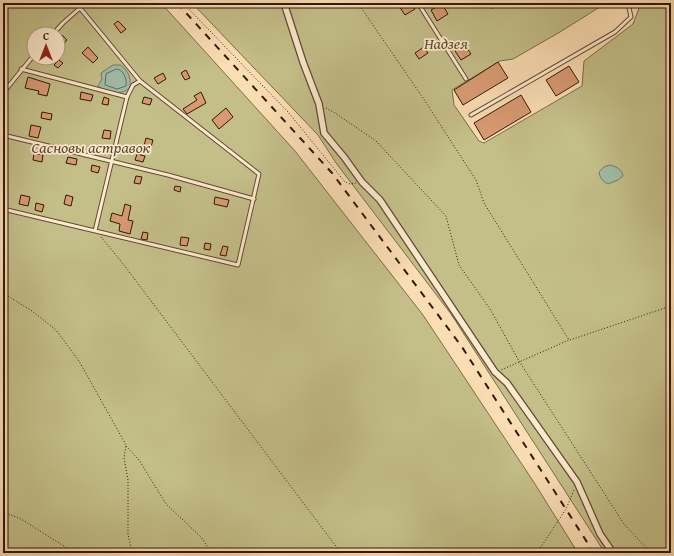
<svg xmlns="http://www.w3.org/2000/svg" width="674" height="556" viewBox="0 0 674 556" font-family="'Gentium Book Plus',serif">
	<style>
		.green { fill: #c4bf89; stroke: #7a6c49; fill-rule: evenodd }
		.water { fill: #a0bda8; stroke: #737b68 }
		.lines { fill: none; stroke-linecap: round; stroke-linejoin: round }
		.shore { stroke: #686b58; stroke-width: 1 }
		.building { fill: #d99a73; stroke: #2f1909 }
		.service-casing { stroke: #624a34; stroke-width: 5 }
		.minor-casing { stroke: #624a34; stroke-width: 8 }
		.path { stroke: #2f1909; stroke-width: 1; stroke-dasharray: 1 2; stroke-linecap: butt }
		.service { stroke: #fce9ce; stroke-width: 3 }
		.minor { stroke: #fce9ce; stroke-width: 5.5 }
		.rail { stroke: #2f1909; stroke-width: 2; stroke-dasharray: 7 7; stroke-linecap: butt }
		.labels { text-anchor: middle; stroke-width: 3.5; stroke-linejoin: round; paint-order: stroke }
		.park-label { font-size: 16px; font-style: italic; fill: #5c4b2f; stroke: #fce9ce }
	</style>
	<rect width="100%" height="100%" fill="#fbddb4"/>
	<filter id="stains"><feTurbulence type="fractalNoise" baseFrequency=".005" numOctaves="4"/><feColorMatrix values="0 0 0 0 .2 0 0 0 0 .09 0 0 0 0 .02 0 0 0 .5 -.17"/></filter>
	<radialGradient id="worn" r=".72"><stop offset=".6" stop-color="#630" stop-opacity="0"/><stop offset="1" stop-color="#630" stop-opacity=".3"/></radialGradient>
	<!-- green -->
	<g class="green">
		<path d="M3 3H161L295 151 423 315 535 484 578 553H3ZM34 34H58V58H34Z"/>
		<polygon points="192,3 606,3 560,32 513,59 500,61 452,90 454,105 479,141 484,143 582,86 584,61 633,24 641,3 671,3 671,553 605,553 451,314 336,163 318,135"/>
	</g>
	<!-- water -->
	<g class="water">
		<path d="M113 65H120C128 70 131 77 130 87 123 96 107 93 98 86L102 79 101 73Z"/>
		<path d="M609 165C616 166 622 169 623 176L618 180 608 184C602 181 600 178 599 172L604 167Z"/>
	</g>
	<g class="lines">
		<!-- shore -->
		<path class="shore" d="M117 69C124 70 127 79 126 86L117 89 105 85 106 74Z"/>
	</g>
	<!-- building -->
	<g class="building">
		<polygon points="397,3 411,3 415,9 405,15"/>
		<polygon points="442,4 448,14 437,21 431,10"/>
		<polygon points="118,21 126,29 121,33 114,24"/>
		<polygon points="62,35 67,40 58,50 58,39"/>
		<polygon points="465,45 471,54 461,60 455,51"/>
		<polygon points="88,47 98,58 93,63 82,53"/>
		<polygon points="424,47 428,53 419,59 415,53"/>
		<polygon points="59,60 63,63 58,68 54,65"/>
		<polygon points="498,62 508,78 463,105 454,90"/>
		<polygon points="569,66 579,82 556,96 546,80"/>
		<polygon points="186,70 190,78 185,80 181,73"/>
		<polygon points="163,73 166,79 158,84 154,78"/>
		<polygon points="28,77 50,84 47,96 38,94 39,91 25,88"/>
		<polygon points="81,92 93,95 91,101 80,99"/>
		<polygon points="201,92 206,103 187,114 183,109 197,100 194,96"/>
		<polygon points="521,95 531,112 484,140 474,123"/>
		<polygon points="104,97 109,99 108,105 102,104"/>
		<polygon points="144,97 152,99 150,105 142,103"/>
		<polygon points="226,108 233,117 219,129 212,120"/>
		<polygon points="42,112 52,114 51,120 41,118"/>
		<polygon points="31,125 41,127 38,138 29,136"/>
		<polygon points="104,130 111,131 110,139 102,138"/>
		<polygon points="146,138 153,140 151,147 144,146"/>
		<polygon points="34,153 43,155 42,162 33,160"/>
		<polygon points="137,154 145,156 143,162 135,160"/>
		<polygon points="68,157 77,159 76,165 66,163"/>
		<polygon points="92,165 100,167 98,173 91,171"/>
		<polygon points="136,176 142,177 140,184 134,183"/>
		<polygon points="175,186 181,187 180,192 174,190"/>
		<polygon points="21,195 30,197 28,206 19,204"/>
		<polygon points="66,195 73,197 71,206 64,204"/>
		<polygon points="215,197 229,200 227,207 214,204"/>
		<polygon points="36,203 44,205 42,212 35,210"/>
		<polygon points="125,204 131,206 128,220 133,221 130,234 119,231 120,224 110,221 112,213 122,216"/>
		<polygon points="143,232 148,233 147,240 141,239"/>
		<polygon points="181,237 189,238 187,246 180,245"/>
		<polygon points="205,243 211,244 210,250 204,249"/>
		<polygon points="223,246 228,247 226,256 220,255"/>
	</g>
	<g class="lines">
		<defs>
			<g id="service">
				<polyline points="418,3 466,79"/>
				<polyline points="490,3 492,6"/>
				<polyline points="53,34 63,23 80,8 140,81"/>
				<polyline points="21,69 127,97"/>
				<polyline points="3,93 34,55"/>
				<polyline points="471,115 615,32 631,17 628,3"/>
				<polyline points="3,135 168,175 254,199"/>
				<polyline points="3,209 238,265 259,174 140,81 133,85 127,97 95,231"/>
			</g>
			<polyline id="minor" points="284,3 303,62 319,104 324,133 344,157 362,182 380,200 495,372 507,383 577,482 600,534 613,553"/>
		</defs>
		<!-- service casing -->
		<use href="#service" class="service-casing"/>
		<!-- minor casing -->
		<use href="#minor" class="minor-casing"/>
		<!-- path -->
		<g class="path">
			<polyline points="183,3 288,112 345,182 350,184 356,183"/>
			<polyline points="358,3 423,98 476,180 484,203 569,340 501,370"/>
			<polyline points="326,108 335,113 376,141 446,216 459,265 490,309 519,361 624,524 651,553"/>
			<polyline points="101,237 124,265 341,553"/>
			<polyline points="3,293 32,311 56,330 79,361 126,445 124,458 128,480 128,534 132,553"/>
			<polyline points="570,340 671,306"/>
			<polyline points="126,446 139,460 166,504 201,537 212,553"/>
			<polyline points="3,512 21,519 75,553"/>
			<polyline points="537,553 566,509 574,490"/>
		</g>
		<!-- service -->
		<use href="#service" class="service"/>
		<!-- minor -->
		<use href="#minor" class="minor"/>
		<!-- rail -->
		<polyline class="rail" points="177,3 332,173 462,347 594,553"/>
	</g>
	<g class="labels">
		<!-- park labels -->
		<g class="park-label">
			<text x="446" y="49">Надзея</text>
			<text x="91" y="153">Сасновы астравок</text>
		</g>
	</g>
	<!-- margin -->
	<rect width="674" height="556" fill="none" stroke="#fbddb4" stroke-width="16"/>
	<rect x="4" y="4" width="666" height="548" fill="none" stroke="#2f1909" stroke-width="2"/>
	<rect x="8" y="8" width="658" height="540" fill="none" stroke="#2f1909"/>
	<!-- north arrow -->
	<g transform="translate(46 46)"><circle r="19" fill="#fce9ce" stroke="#aa967f"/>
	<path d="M0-3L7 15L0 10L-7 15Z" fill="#8f2418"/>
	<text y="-6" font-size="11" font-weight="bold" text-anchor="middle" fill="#2f1909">С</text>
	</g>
	<rect width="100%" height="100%" filter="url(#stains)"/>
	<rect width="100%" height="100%" fill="url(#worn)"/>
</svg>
